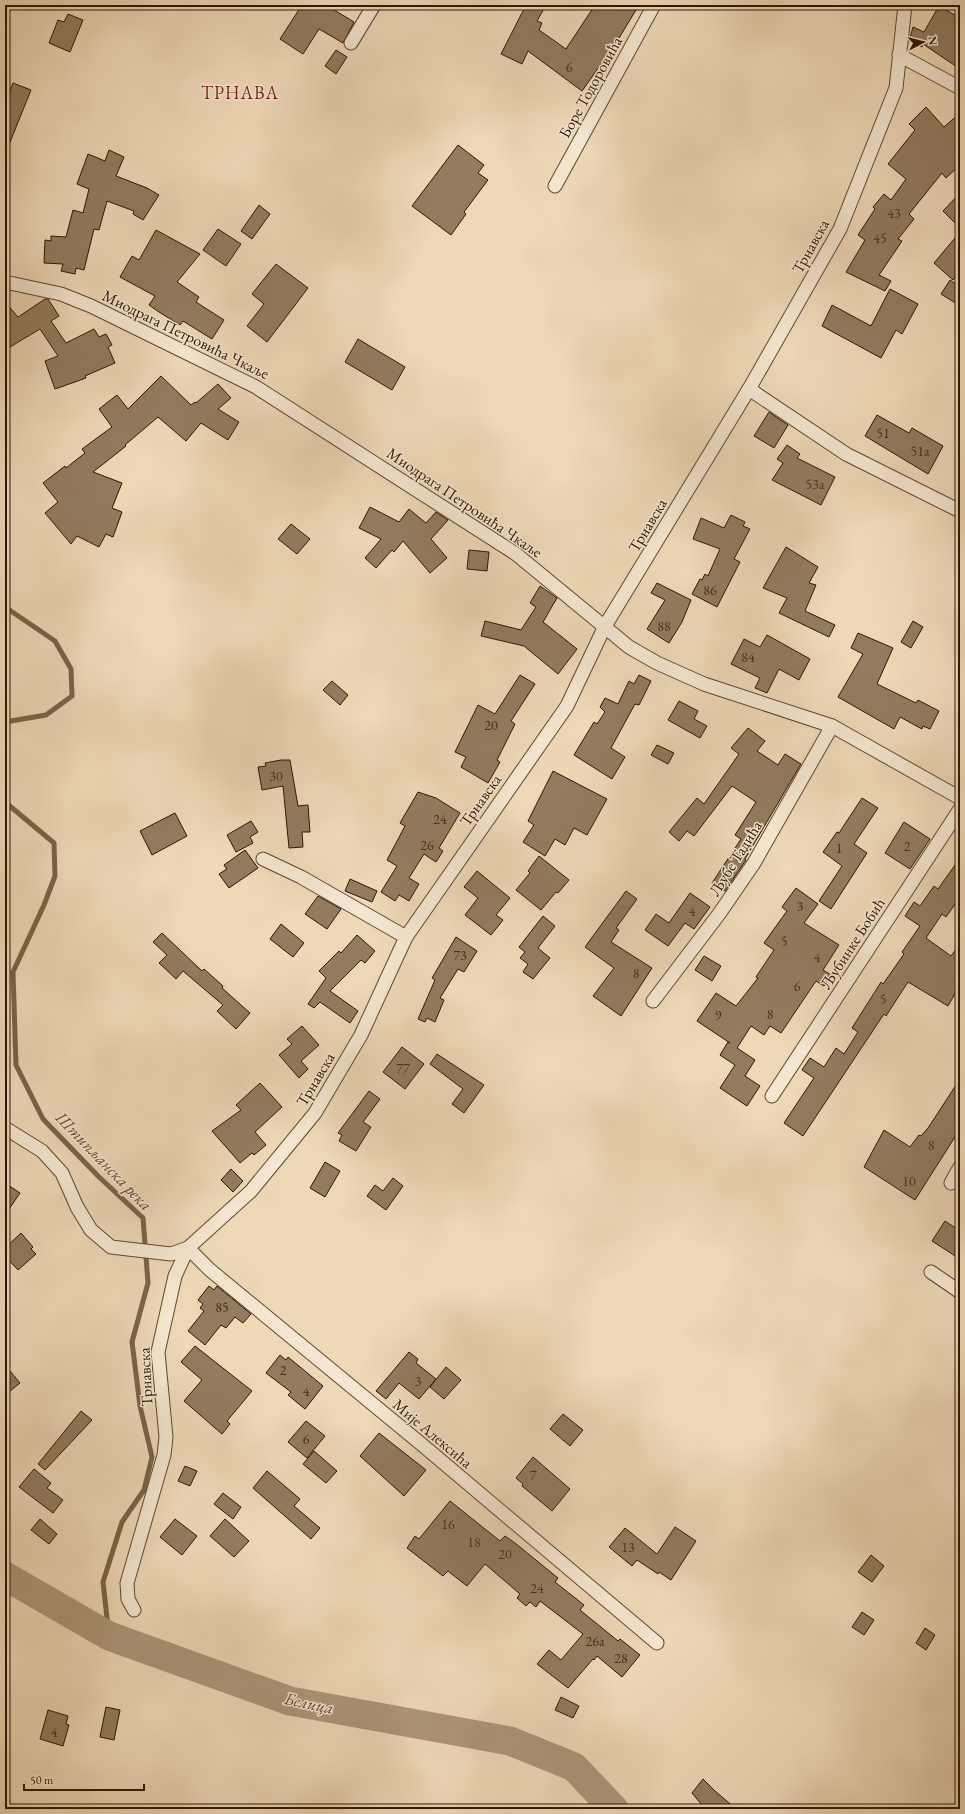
<svg xmlns="http://www.w3.org/2000/svg" width="965" height="1814" viewBox="0 0 965 1814" font-family="'EB Garamond',serif">
	<style>
		.lines { fill: none; stroke-linecap: round; stroke-linejoin: round }
		.stream { stroke: #7a6348; stroke-width: 5 }
		.river { stroke: #ad9678; stroke-width: 29 }
		.building { fill: #927b5f; stroke: #2e1600 }
		.street-casing { stroke: #5e462e; stroke-width: 15 }
		.street { stroke: #f4e6d0; stroke-width: 13 }
		.labels { text-anchor: middle; stroke-width: 3; stroke-linejoin: round; paint-order: stroke }
		.number-label { font-size: 14px; fill: #472f18 }
		.street-label { font-size: 16px; fill: #2e1600; stroke: #f4e6d0 }
		.water-label { font-size: 17px; font-style: italic; fill: #614930; stroke: #f4e6d0 }
		.quarter-label { font-size: 18px; letter-spacing: 1px; fill: #7a1f14; stroke: #f4e6d0 }
	</style>
	<rect width="100%" height="100%" fill="#eed8b6"/>
	<filter id="stains"><feTurbulence type="fractalNoise" baseFrequency=".005" numOctaves="4"/><feColorMatrix values="0 0 0 0 .2 0 0 0 0 .09 0 0 0 0 .02 0 0 0 .5 -.17"/></filter>
	<radialGradient id="worn" r=".72"><stop offset=".6" stop-color="#630" stop-opacity="0"/><stop offset="1" stop-color="#630" stop-opacity=".3"/></radialGradient>
	<g class="lines">
		<!-- stream -->
		<g class="stream">
			<polyline points="5,607 55,641 71,669 72,696 46,715 5,722"/>
			<polyline points="5,802 54,843 55,876 44,905 13,972 16,1065 43,1119 98,1176 143,1218 148,1283 132,1342 140,1406 152,1457 144,1490 122,1522 103,1582 109,1636"/>
		</g>
		<!-- river -->
		<polyline class="river" points="5,1576 109,1636 290,1701 510,1741 574,1767 614,1809"/>
	</g>
	<!-- building -->
	<g class="building">
		<polygon points="302,5 326,5 354,22 343,43 319,29 303,54 280,39"/>
		<polygon points="526,5 546,5 537,21 542,23 539,30 566,49 595,5 628,5 636,10 616,43 582,91 528,51 522,64 501,54"/>
		<polygon points="939,6 960,18 960,69 923,44 922,47 909,41 913,27 924,32"/>
		<polygon points="68,14 83,20 70,52 49,43 58,20 64,22"/>
		<polygon points="336,50 347,57 336,74 325,66"/>
		<polygon points="13,83 31,90 6,152 5,103"/>
		<polygon points="926,107 944,127 960,113 960,165 946,178 942,173 909,214 914,219 898,239 902,241 879,275 891,281 885,291 846,272 865,240 858,235 875,209 873,207 884,194 891,200 906,179 888,164 915,130 909,124"/>
		<polygon points="458,145 484,165 478,173 488,180 464,212 466,214 451,235 412,206"/>
		<polygon points="109,150 124,157 116,176 147,188 159,195 143,220 133,214 134,211 107,201 99,230 94,229 84,270 76,268 75,274 61,271 63,264 44,263 45,240 51,241 51,236 66,237 73,210 83,213 89,189 77,184 88,154 105,161"/>
		<polygon points="960,193 960,228 943,211"/>
		<polygon points="259,205 270,214 252,239 241,231"/>
		<polygon points="218,229 241,244 226,266 203,250"/>
		<polygon points="156,230 200,254 177,282 199,297 196,302 224,320 212,339 183,321 180,325 159,312 149,305 155,296 120,277 132,256 139,260"/>
		<polygon points="960,232 960,272 953,280 934,263"/>
		<polygon points="276,264 308,288 267,342 247,326 264,304 252,294"/>
		<polygon points="950,280 960,287 960,306 941,294"/>
		<polygon points="890,289 918,304 902,334 896,330 881,358 822,326 832,305 871,326"/>
		<polygon points="45,299 48,299 59,316 51,321 66,343 94,329 99,337 106,334 112,345 108,347 115,363 85,376 86,378 55,389 45,361 58,356 40,329 5,350 5,302 18,317"/>
		<polygon points="358,339 405,367 392,390 345,362"/>
		<polygon points="161,376 191,405 195,402 196,403 218,384 231,398 218,409 239,422 228,440 201,423 186,441 158,417 125,445 126,446 93,472 122,483 112,508 122,512 113,537 106,534 99,547 77,536 71,544 45,513 58,502 43,483 65,466 66,468 85,453 82,449 112,427 99,409 117,395 128,409"/>
		<polygon points="769,412 788,425 774,448 754,436"/>
		<polygon points="877,415 909,433 912,428 943,446 928,474 865,436"/>
		<polygon points="787,445 800,454 797,458 835,477 821,505 772,480 783,463 777,459"/>
		<polygon points="370,507 399,522 409,509 426,523 436,512 448,520 431,539 447,558 430,573 403,541 394,552 392,550 376,568 365,558 381,539 359,528"/>
		<polygon points="731,515 745,522 743,526 750,529 734,559 740,562 717,607 692,594 700,579 702,580 705,574 708,576 720,549 693,539 701,518 724,528"/>
		<polygon points="291,524 310,539 297,554 278,539"/>
		<polygon points="786,547 818,567 809,583 816,585 805,611 835,625 829,637 779,613 787,598 763,588"/>
		<polygon points="469,550 489,552 487,571 467,569"/>
		<polygon points="657,583 691,600 682,622 669,643 647,629 665,600 651,593"/>
		<polygon points="540,586 557,598 543,622 577,649 558,674 524,646 481,636 485,621 521,630 536,607 530,603"/>
		<polygon points="913,621 923,627 911,648 901,642"/>
		<polygon points="858,633 893,648 877,684 916,703 918,700 939,711 930,729 923,726 922,729 900,717 894,729 838,697 863,654 851,648"/>
		<polygon points="767,635 810,659 799,680 779,669 767,693 755,688 760,678 731,664 744,639 760,647"/>
		<polygon points="520,675 535,684 511,721 515,724 497,760 500,762 488,783 461,767 466,757 455,752 478,705 495,714"/>
		<polygon points="639,675 651,681 639,705 635,704 611,748 625,757 612,779 574,755 594,722 597,724 605,712 600,707 605,698 618,704 629,681 634,684"/>
		<polygon points="332,681 348,695 340,705 323,690"/>
		<polygon points="679,701 698,711 694,719 707,726 700,738 668,720"/>
		<polygon points="748,728 765,741 757,751 778,765 785,754 801,764 745,859 746,860 725,891 712,883 741,839 735,835 756,802 732,786 694,836 687,831 679,841 669,832 697,798 704,804 739,754 731,748"/>
		<polygon points="657,745 674,753 668,764 651,755"/>
		<polygon points="281,760 290,760 298,806 308,805 310,832 302,832 303,847 289,848 283,786 262,790 258,767 266,766 265,763"/>
		<polygon points="553,771 607,799 587,835 574,828 565,845 555,839 545,856 523,842 534,825 528,821"/>
		<polygon points="418,792 436,798 460,813 439,848 443,851 436,862 424,854 409,878 419,884 409,901 399,895 395,901 381,892 397,866 387,860 405,826 400,823"/>
		<polygon points="862,798 878,808 854,844 867,853 831,909 819,901 842,866 823,852 837,832 839,833"/>
		<polygon points="175,813 187,836 152,855 140,831"/>
		<polygon points="251,821 258,832 250,837 253,843 236,852 227,835"/>
		<polygon points="904,822 930,839 910,869 885,853"/>
		<polygon points="245,850 258,868 229,888 219,874 227,869 224,865"/>
		<polygon points="539,856 569,880 558,893 556,892 541,910 516,890 530,873 528,871"/>
		<polygon points="960,858 960,897 946,917 942,914 926,938 951,956 960,944 960,985 948,1006 908,982 886,1016 884,1014 803,1136 784,1123 814,1078 802,1070 810,1058 824,1067 836,1048 844,1054 858,1032 852,1028 881,982 883,984 904,954 902,952 920,926 905,916 914,902 920,906 934,886 938,889"/>
		<polygon points="477,871 510,898 496,915 503,920 491,935 465,915 478,898 464,887"/>
		<polygon points="350,879 377,891 372,902 345,891"/>
		<polygon points="796,888 818,904 804,923 839,945 823,970 831,975 824,986 816,981 781,1033 770,1026 764,1035 751,1026 737,1048 755,1060 745,1076 760,1086 747,1106 720,1088 735,1065 720,1055 728,1042 730,1043 697,1021 716,993 736,1006 758,978 756,977 774,950 764,943 787,911 782,907"/>
		<polygon points="626,891 637,899 616,928 619,930 611,942 652,968 621,1016 593,996 614,968 585,947"/>
		<polygon points="690,893 710,907 694,929 685,923 668,946 645,930 656,914 669,923"/>
		<polygon points="318,896 341,909 327,929 305,914"/>
		<polygon points="543,916 555,926 538,948 550,958 533,979 523,972 528,964 520,958 525,952 519,947"/>
		<polygon points="281,924 304,943 293,957 270,939"/>
		<polygon points="162,933 202,971 204,969 223,986 222,988 250,1013 236,1029 217,1011 223,1005 183,971 176,979 159,963 167,955 153,942"/>
		<polygon points="357,935 375,951 365,963 361,960 330,991 358,1011 350,1023 320,1002 314,1008 308,1004 326,978 319,971 339,951 341,953"/>
		<polygon points="456,937 477,951 464,972 458,969 440,998 444,1000 435,1022 427,1018 425,1022 418,1019 435,980 432,978"/>
		<polygon points="704,956 721,966 712,981 695,970"/>
		<polygon points="302,1026 319,1045 301,1061 308,1069 299,1078 279,1055 292,1044 287,1039"/>
		<polygon points="402,1047 424,1064 405,1089 383,1072"/>
		<polygon points="437,1054 484,1085 464,1113 452,1104 463,1089 430,1064"/>
		<polygon points="960,1079 960,1129 915,1200 864,1167 884,1130 910,1147 919,1135 921,1136 928,1128"/>
		<polygon points="260,1083 282,1107 255,1132 266,1145 254,1155 252,1153 240,1163 212,1131 241,1110 236,1105"/>
		<polygon points="369,1091 380,1099 363,1122 371,1127 356,1151 339,1141 342,1135 338,1133"/>
		<polygon points="325,1162 340,1171 325,1197 310,1188"/>
		<polygon points="231,1169 243,1181 233,1192 221,1180"/>
		<polygon points="393,1178 403,1186 386,1210 367,1196 375,1185 383,1191"/>
		<polygon points="5,1183 20,1193 5,1215"/>
		<polygon points="945,1221 960,1231 960,1259 932,1241"/>
		<polygon points="21,1233 33,1247 31,1249 36,1254 18,1270 5,1256 5,1248"/>
		<polygon points="209,1286 214,1290 217,1286 251,1314 243,1323 235,1317 226,1328 221,1325 205,1345 188,1331 204,1311 200,1308 203,1304 198,1300"/>
		<polygon points="195,1346 252,1391 227,1421 230,1424 222,1434 184,1401 202,1380 181,1362"/>
		<polygon points="409,1352 418,1359 416,1363 436,1379 419,1399 399,1383 386,1399 376,1391"/>
		<polygon points="280,1355 286,1360 288,1357 323,1386 305,1409 288,1395 291,1392 266,1373"/>
		<polygon points="5,1365 20,1383 5,1395"/>
		<polygon points="446,1367 461,1380 444,1399 430,1387"/>
		<polygon points="81,1411 92,1420 45,1470 38,1464"/>
		<polygon points="563,1414 583,1430 570,1446 550,1429"/>
		<polygon points="306,1421 325,1436 307,1458 288,1442"/>
		<polygon points="379,1433 426,1470 404,1496 360,1456"/>
		<polygon points="314,1451 337,1471 326,1483 303,1464"/>
		<polygon points="533,1457 570,1489 552,1511 522,1486 523,1484 516,1478"/>
		<polygon points="185,1466 197,1471 190,1486 178,1481"/>
		<polygon points="34,1469 51,1483 47,1488 63,1500 53,1513 19,1487"/>
		<polygon points="267,1471 300,1499 294,1506 320,1528 311,1539 253,1488"/>
		<polygon points="223,1493 241,1507 233,1519 214,1504"/>
		<polygon points="450,1501 500,1541 505,1536 515,1543 558,1578 555,1582 584,1605 580,1610 618,1641 620,1639 640,1655 622,1677 597,1656 594,1660 593,1659 568,1688 537,1664 549,1650 561,1660 583,1634 540,1601 536,1607 530,1602 526,1606 517,1598 520,1594 485,1564 467,1586 448,1571 443,1576 407,1548 415,1536 419,1539"/>
		<polygon points="40,1519 57,1534 49,1544 31,1530"/>
		<polygon points="175,1519 197,1536 182,1555 160,1537"/>
		<polygon points="225,1519 249,1541 234,1557 210,1536"/>
		<polygon points="675,1527 696,1541 671,1580 659,1572 658,1574 637,1560 632,1566 609,1547 625,1528 657,1554"/>
		<polygon points="871,1555 884,1566 872,1582 858,1572"/>
		<polygon points="862,1612 874,1620 864,1635 852,1627"/>
		<polygon points="925,1628 935,1635 926,1650 916,1643"/>
		<polygon points="561,1697 579,1706 573,1718 555,1710"/>
		<polygon points="106,1707 120,1710 114,1740 100,1737"/>
		<polygon points="48,1710 68,1716 66,1724 69,1725 63,1746 40,1739"/>
		<polygon points="703,1779 715,1791 736,1809 707,1809 702,1805 692,1793"/>
	</g>
	<g class="lines">
		<defs>
			<g id="street">
				<polyline points="351,43 374,5"/>
				<polyline points="899,55 960,88"/>
				<polyline points="555,186 654,5"/>
				<polyline points="5,282 61,294 91,306 256,387 516,554 629,647 657,663 704,684 832,726 960,798"/>
				<polyline points="749,389 846,454 960,511"/>
				<polyline points="263,859 301,877 406,937"/>
				<polyline points="653,1001 719,914 754,863 832,726"/>
				<polyline points="772,1096 960,809"/>
				<polyline points="5,1128 42,1151 62,1173 77,1207 91,1230 111,1247 171,1254 188,1248"/>
				<polyline points="951,1183 960,1167"/>
				<polyline points="188,1248 210,1270 420,1443 657,1643"/>
				<polyline points="931,1272 960,1292"/>
				<polyline points="134,1610 128,1599 127,1583 164,1455 166,1437 158,1352 175,1276 188,1248 251,1191 315,1113 361,1035 406,937 567,706 605,626 749,389 840,229 896,88 905,5"/>
			</g>
		</defs>
		<!-- street casing -->
		<use href="#street" class="street-casing"/>
		<!-- street -->
		<use href="#street" class="street"/>
	</g>
	<g class="labels">
		<!-- number labels -->
		<g class="number-label">
			<text x="569" y="72">6</text>
			<text x="894" y="218">43</text>
			<text x="880" y="243">45</text>
			<text x="883" y="438">51</text>
			<text x="920" y="456">51a</text>
			<text x="815" y="489">53a</text>
			<text x="710" y="595">86</text>
			<text x="664" y="631">88</text>
			<text x="748" y="662">84</text>
			<text x="491" y="730">20</text>
			<text x="276" y="781">30</text>
			<text x="440" y="824">24</text>
			<text x="427" y="850">26</text>
			<text x="907" y="851">2</text>
			<text x="839" y="853">1</text>
			<text x="800" y="911">3</text>
			<text x="692" y="916">4</text>
			<text x="784" y="946">5</text>
			<text x="460" y="960">73</text>
			<text x="817" y="962">4</text>
			<text x="636" y="978">8</text>
			<text x="797" y="991">6</text>
			<text x="883" y="1004">5</text>
			<text x="770" y="1019">8</text>
			<text x="718" y="1020">9</text>
			<text x="403" y="1073">77</text>
			<text x="931" y="1150">8</text>
			<text x="909" y="1186">10</text>
			<text x="222" y="1312">85</text>
			<text x="283" y="1375">2</text>
			<text x="418" y="1386">3</text>
			<text x="306" y="1396">4</text>
			<text x="306" y="1444">6</text>
			<text x="533" y="1480">7</text>
			<text x="448" y="1529">16</text>
			<text x="474" y="1547">18</text>
			<text x="628" y="1552">13</text>
			<text x="505" y="1559">20</text>
			<text x="537" y="1593">24</text>
			<text x="595" y="1646">26a</text>
			<text x="621" y="1663">28</text>
			<text x="54" y="1737">4</text>
		</g>
		<!-- street labels -->
		<g class="street-label">
			<text transform="translate(590 87) rotate(-61)" y="6">Боре Тодоровића</text>
			<text transform="translate(810 246) rotate(-61)" y="6">Трнавска</text>
			<text transform="translate(186 334) rotate(26)" y="6">Миодрага Петровића Чкаље</text>
			<text transform="translate(465 502) rotate(34)" y="6">Миодрага Петровића Чкаље</text>
			<text transform="translate(647 525) rotate(-59)" y="6">Трнавска</text>
			<text transform="translate(480 800) rotate(-55)" y="6">Трнавска</text>
			<text transform="translate(735 858) rotate(-58)" y="6">Љубе Тадића</text>
			<text transform="translate(852 943) rotate(-57)" y="6">Љубинке Бобић</text>
			<text transform="translate(315 1079) rotate(-59)" y="6">Трнавска</text>
			<text transform="translate(145 1377) rotate(-93)" y="6">Трнавска</text>
			<text transform="translate(433 1433) rotate(40)" y="6">Мије Алексића</text>
		</g>
		<!-- water labels -->
		<g class="water-label">
			<text transform="translate(104 1161) rotate(46)" y="6">Штипљанска река</text>
			<text transform="translate(309 1703) rotate(12)" y="6">Белица</text>
		</g>
		<!-- quarter labels -->
		<g class="quarter-label">
			<text x="240" y="99">ТРНАВА</text>
		</g>
	</g>
	<!-- margin -->
	<rect width="965" height="1814" fill="none" stroke="#eed8b6" stroke-width="20"/>
	<rect x="6" y="6" width="953" height="1802" fill="none" stroke="#2e1600" stroke-width="2"/>
	<rect x="10" y="10" width="945" height="1794" fill="none" stroke="#2e1600"/>
	<!-- north arrow -->
	<g transform="translate(923 42) rotate(83)" stroke="#f4e6d0" stroke-width="3" paint-order="stroke">
	<path d="M0-3L7 15L0 10L-7 15Z" fill="#2e1600"/>
	<text y="-6" font-size="11" font-weight="bold" text-anchor="middle" fill="#2e1600">N</text>
	</g>
	<!-- scale -->
	<path d="M24 1784v6h120v-6" fill="none" stroke="#2e1600" stroke-width="2"/>
	<text x="30" y="1784" font-size="12" fill="#2e1600" stroke="#f4e6d0" stroke-width="3" paint-order="stroke">50 m</text>
	<rect width="100%" height="100%" filter="url(#stains)"/>
	<rect width="100%" height="100%" fill="url(#worn)"/>
</svg>
